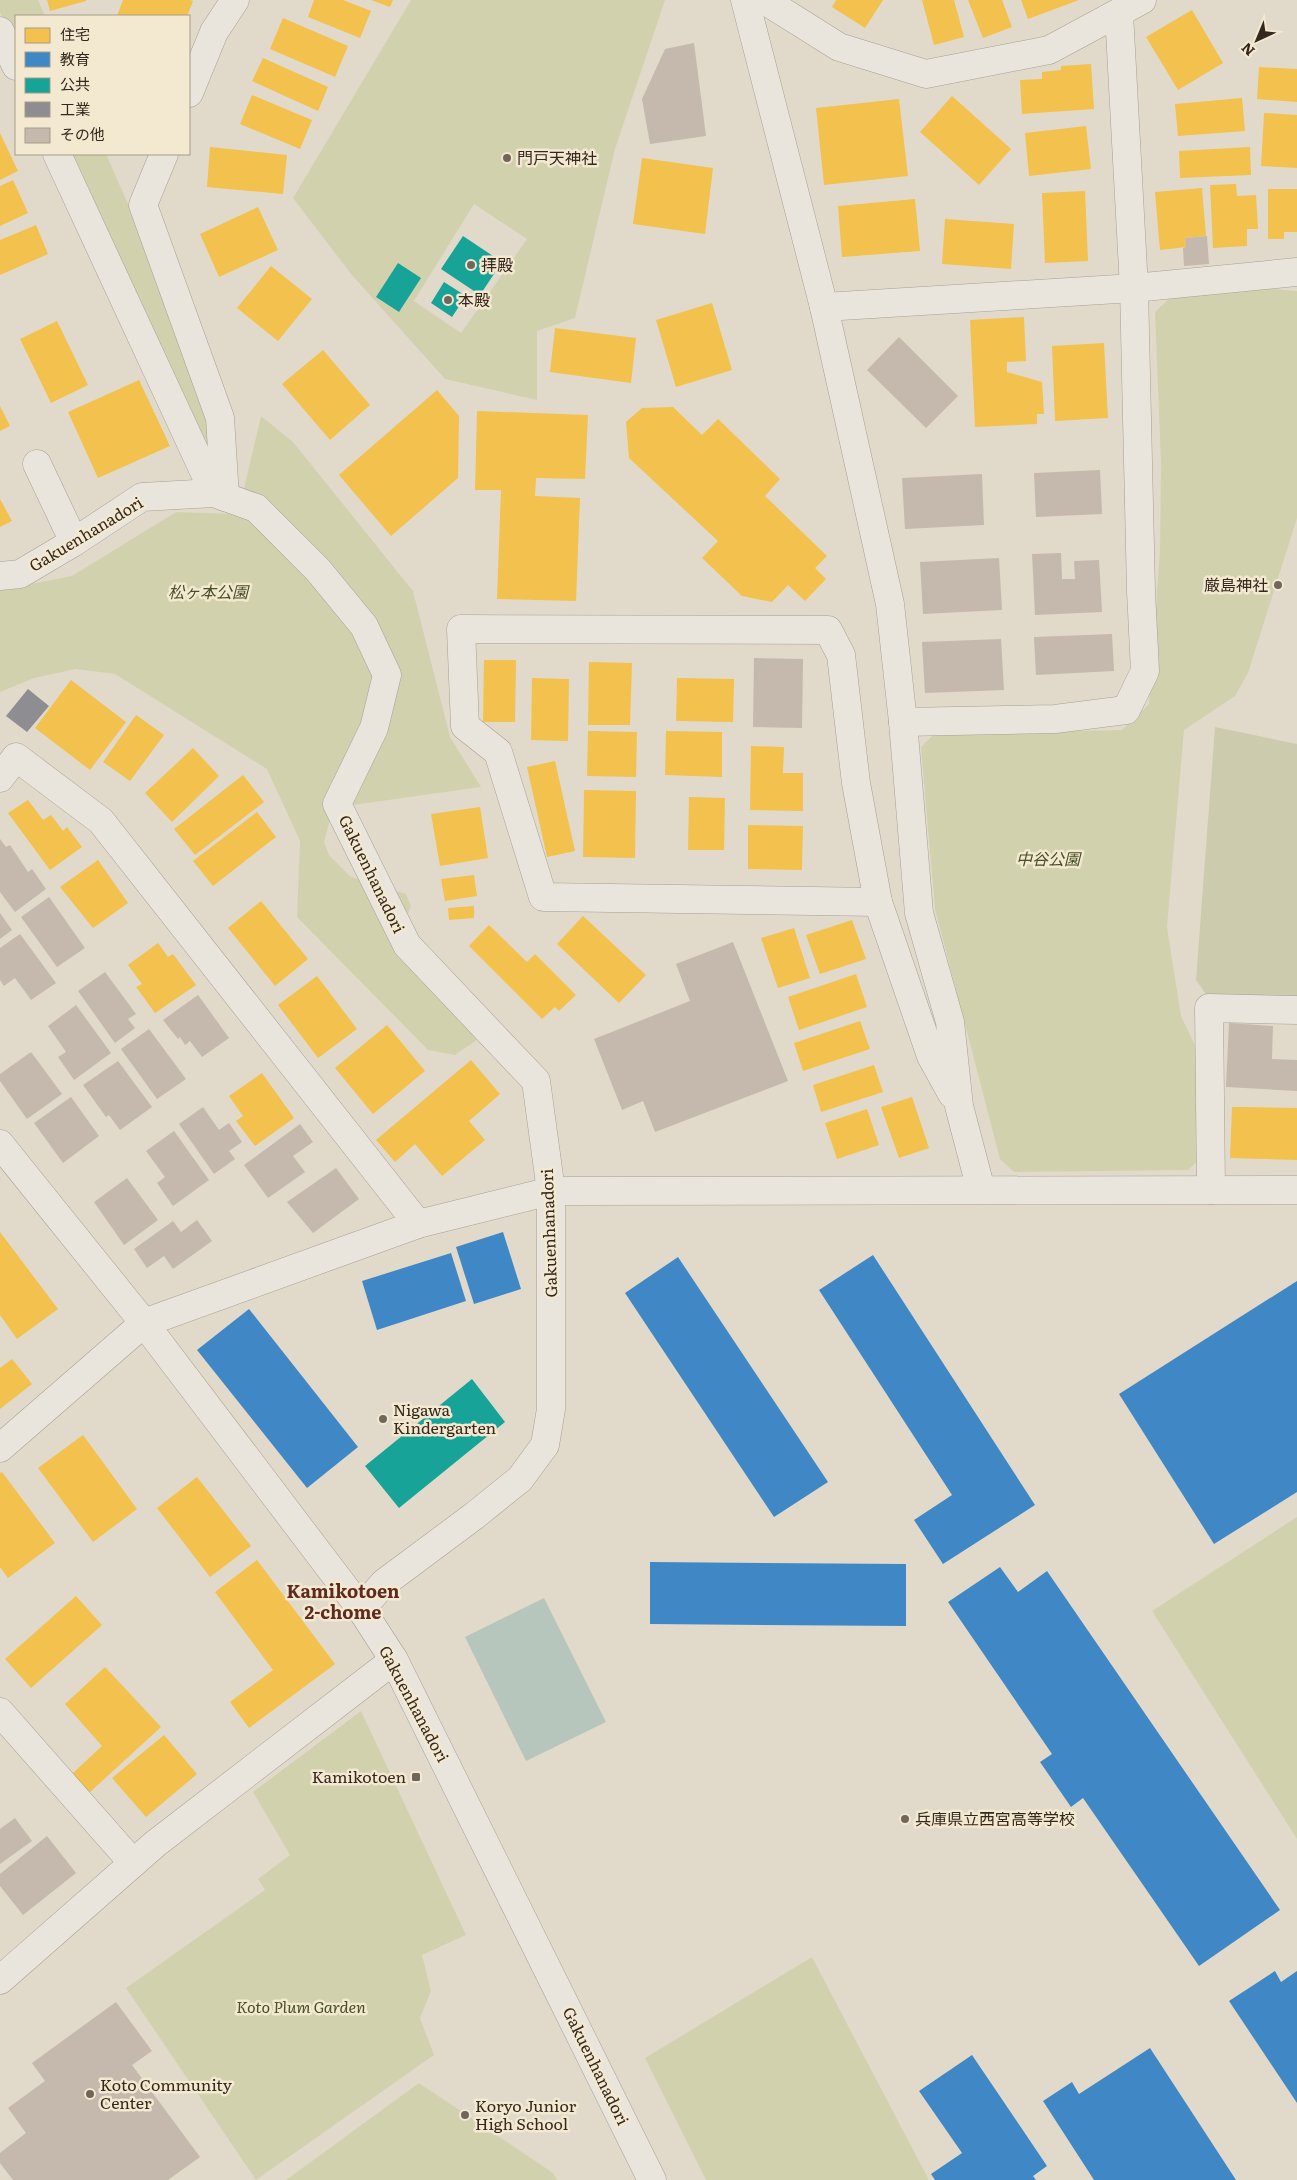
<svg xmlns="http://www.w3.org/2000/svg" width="1297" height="2180" viewBox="0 0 1297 2180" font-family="Literata,'Noto Sans JP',serif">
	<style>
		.green { fill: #d2d1ae; fill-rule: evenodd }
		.cemetery { fill: #cccbad }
		.water { fill: #b6c6bc }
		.homes { fill: #f2c14e }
		.schools { fill: #3f88c5 }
		.public { fill: #17a398 }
		.industry { fill: #8d8d92 }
		.building { fill: #c5b8ac }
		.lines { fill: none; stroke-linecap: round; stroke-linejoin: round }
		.minor-casing { stroke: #a69f95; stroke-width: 29 }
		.minor { stroke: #eae5dc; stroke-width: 28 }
		.poi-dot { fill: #71665a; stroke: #f3e8d0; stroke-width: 2 }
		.labels { text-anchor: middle; stroke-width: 5; stroke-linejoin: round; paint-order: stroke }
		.poi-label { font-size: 16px; fill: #34271d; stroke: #f3e8d0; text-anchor: start }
		.street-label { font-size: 16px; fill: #34271d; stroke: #f3e8d0 }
		.park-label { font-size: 16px; font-style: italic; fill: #465025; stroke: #f3e8d0 }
		.neighbourhood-label { font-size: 18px; font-weight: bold; fill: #5f2a1f; stroke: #f3e8d0 }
	</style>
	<rect width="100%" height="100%" fill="#e1dacb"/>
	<!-- green -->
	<g class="green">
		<polygon points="0,0 38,0 45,16 16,16 16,46 0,12"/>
		<path d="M411 0H665L615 149 575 318 537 331V400L445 379 351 274 293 198ZM474 204 527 239 461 333 414 301Z"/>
		<polygon points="67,154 106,154 131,211 207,402 213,442 204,445"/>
		<polygon points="1261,288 1297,291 1297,518 1248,673 1235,696 1184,730 1167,927 1181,1016 1200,1056 1201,1158 1188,1170 1014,1172 1000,1159 935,909 921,747 934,734 1122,730 1149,704 1160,550 1161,463 1155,312 1174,294"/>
		<polygon points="261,416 293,442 413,591 450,737 481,787 339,807 331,816 324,842 329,855 351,877 406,894 411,906 396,941 400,953 477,1040 455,1055 428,1050 297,917 300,841 267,769 115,674 76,669 34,678 0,692 0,590 72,576 176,512 238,514"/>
		<polygon points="1297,1517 1297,1839 1152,1611"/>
		<polygon points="361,1711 466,1935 422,1955 431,1991 420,2018 434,2055 256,2180 126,1988 265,1890 258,1879 290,1855 253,1792"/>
		<polygon points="812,1957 929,2180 706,2180 645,2058"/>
		<polygon points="419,2083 553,2173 557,2180 286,2180"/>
	</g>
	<!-- cemetery -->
	<polygon class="cemetery" points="1215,727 1297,744 1297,996 1208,997 1196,980"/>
	<!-- water -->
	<polygon class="water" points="544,1598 606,1722 526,1761 465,1637"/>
	<!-- homes -->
	<g class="homes">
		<polygon points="47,0 86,0 86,1 50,11"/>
		<polygon points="123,0 190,0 193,1 187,16 117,16"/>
		<polygon points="314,0 343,0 371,11 360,38 308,17"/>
		<polygon points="371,0 393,0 390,7"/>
		<polygon points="836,0 883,0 865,28 832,7"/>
		<polygon points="922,0 954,0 964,37 934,45"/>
		<polygon points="968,0 1002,0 1012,27 983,38"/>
		<polygon points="1021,0 1079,0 1028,19"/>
		<polygon points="1192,10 1223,63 1178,90 1146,37"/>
		<polygon points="283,18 348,46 335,77 270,49"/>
		<polygon points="263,58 328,87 318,111 252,81"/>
		<polygon points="1091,64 1094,109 1022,114 1020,80 1042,79 1042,72 1061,70 1061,66"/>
		<polygon points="1259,67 1297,69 1297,102 1257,99"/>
		<polygon points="252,95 312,120 300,149 240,124"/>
		<polygon points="952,96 1011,149 979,185 920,132"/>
		<polygon points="1242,98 1245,131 1178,136 1175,104"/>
		<polygon points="899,99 908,176 824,185 816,108"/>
		<polygon points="1264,113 1297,115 1297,168 1261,166"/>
		<polygon points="1086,126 1091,169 1029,176 1025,133"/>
		<polygon points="0,133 18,171 0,180"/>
		<polygon points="210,147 287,155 283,194 207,187"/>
		<polygon points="1250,147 1251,175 1180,178 1179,151"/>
		<polygon points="642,158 713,168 705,234 633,224"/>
		<polygon points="13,180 28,213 0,226 0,186"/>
		<polygon points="1236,184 1237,196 1256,195 1258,229 1247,229 1247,246 1213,248 1210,185"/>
		<polygon points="1202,188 1206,236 1185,238 1186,247 1160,250 1155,192"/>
		<polygon points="1268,189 1297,189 1297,232 1284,232 1284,239 1268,239"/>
		<polygon points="1085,191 1088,261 1045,263 1042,193"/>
		<polygon points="915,199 920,251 842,257 838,206"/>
		<polygon points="258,207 278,250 219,277 200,234"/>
		<polygon points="945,219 1014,224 1011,269 942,264"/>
		<polygon points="36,225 48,254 0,275 0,240"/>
		<polygon points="271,266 312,299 278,341 237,308"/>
		<polygon points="712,303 732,370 676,387 656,320"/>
		<polygon points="1024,317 1026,361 1007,362 1007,372 1042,382 1044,414 1037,414 1037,424 975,427 970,320"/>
		<polygon points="57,321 88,385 51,403 20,339"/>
		<polygon points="555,328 636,338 631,383 550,372"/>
		<polygon points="1104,343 1108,418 1055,421 1052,346"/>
		<polygon points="323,350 370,405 330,440 282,384"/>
		<polygon points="139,380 170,446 98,478 68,412"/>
		<polygon points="437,390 459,416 458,478 391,536 339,475"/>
		<polygon points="0,406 10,426 0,431"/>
		<polygon points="673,407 702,435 718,419 780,479 765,496 827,556 815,568 826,579 805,601 788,585 772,602 742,596 702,558 718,541 629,458 626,422 642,408"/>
		<polygon points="477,411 588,415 585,479 536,478 535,496 580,498 576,601 497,599 501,490 475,490"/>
		<polygon points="0,499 12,521 0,527"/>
		<polygon points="484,660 516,660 515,722 483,722"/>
		<polygon points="589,662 632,663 630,725 588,725"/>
		<polygon points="532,678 569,679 568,741 531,740"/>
		<polygon points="677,678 734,679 733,722 676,721"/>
		<polygon points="71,680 126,722 90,770 35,728"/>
		<polygon points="136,715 164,735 130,781 103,762"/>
		<polygon points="588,731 637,732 636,777 587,776"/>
		<polygon points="666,731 722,732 722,777 665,775"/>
		<polygon points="751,746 784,747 783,773 803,773 803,811 750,810"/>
		<polygon points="193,748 219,776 172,822 145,793"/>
		<polygon points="555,761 575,851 547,857 527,767"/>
		<polygon points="243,775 264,802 195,855 174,829"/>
		<polygon points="584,790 636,791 635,858 583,857"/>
		<polygon points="689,797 725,798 724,850 688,850"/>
		<polygon points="28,800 43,820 51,815 63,831 67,827 82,847 50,870 8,813"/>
		<polygon points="480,807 488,858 440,866 431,814"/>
		<polygon points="257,812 276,837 213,886 193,861"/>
		<polygon points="748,825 803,826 802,870 748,869"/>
		<polygon points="98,860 128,903 93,928 60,887"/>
		<polygon points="474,875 477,896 445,901 441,879"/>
		<polygon points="261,901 308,959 275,986 228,928"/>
		<polygon points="474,906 474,918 449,920 448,908"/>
		<polygon points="583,916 646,975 619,1003 557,944"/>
		<polygon points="852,920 866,959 820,974 806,935"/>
		<polygon points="489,925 527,962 535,954 576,995 559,1011 555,1007 542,1019 469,946"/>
		<polygon points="794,928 810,978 778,988 761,938"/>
		<polygon points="158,943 168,957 173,954 196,985 155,1013 136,987 142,984 128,965"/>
		<polygon points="856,974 867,1007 799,1030 788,997"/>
		<polygon points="317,976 357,1029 318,1058 278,1005"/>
		<polygon points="860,1021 870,1049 803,1071 794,1043"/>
		<polygon points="387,1025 425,1071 373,1114 335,1068"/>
		<polygon points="471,1060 500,1094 469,1121 485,1140 442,1176 415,1144 395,1162 376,1140"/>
		<polygon points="874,1065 883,1092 821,1112 813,1085"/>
		<polygon points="262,1073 294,1118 255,1146 236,1121 243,1116 229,1096"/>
		<polygon points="912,1097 929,1148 899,1158 881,1107"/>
		<polygon points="1232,1107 1297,1108 1297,1160 1230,1158"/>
		<polygon points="867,1109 879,1145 837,1159 825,1123"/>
		<polygon points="0,1232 58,1309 17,1339 0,1315"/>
		<polygon points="12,1359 32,1384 0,1409 0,1368"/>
		<polygon points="83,1435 137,1509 93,1542 38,1468"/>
		<polygon points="2,1472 55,1543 8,1578 0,1567 0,1473"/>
		<polygon points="197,1477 251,1546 210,1577 157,1508"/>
		<polygon points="257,1560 335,1664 249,1728 230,1702 273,1670 215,1592"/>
		<polygon points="76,1596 102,1625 31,1688 5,1659"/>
		<polygon points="105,1667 161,1727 89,1793 72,1774 102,1746 65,1704"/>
		<polygon points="164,1735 197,1774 146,1817 112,1778"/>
	</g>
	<!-- schools -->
	<g class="schools">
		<polygon points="503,1232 521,1289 474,1304 456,1247"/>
		<polygon points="451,1253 466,1301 377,1330 362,1281"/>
		<polygon points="873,1255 1035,1505 943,1564 914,1520 952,1495 819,1290"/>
		<polygon points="678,1257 828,1482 774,1517 625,1293"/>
		<polygon points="1297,1281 1297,1492 1214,1544 1119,1394"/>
		<polygon points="249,1309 358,1447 307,1488 197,1350"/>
		<polygon points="650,1562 906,1564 906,1626 650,1624"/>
		<polygon points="1000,1567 1018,1592 1047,1571 1280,1910 1199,1966 1083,1798 1071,1807 1040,1762 1052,1754 948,1602"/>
		<polygon points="1275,1971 1281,1982 1297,1971 1297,2103 1229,2001"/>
		<polygon points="1150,2048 1236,2180 1094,2180 1043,2101 1072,2082 1079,2094"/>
		<polygon points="972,2055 1047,2166 1033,2176 1036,2180 935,2180 931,2174 962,2153 919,2091"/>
	</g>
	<!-- public -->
	<g class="public">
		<polygon points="463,236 502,262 480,295 441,269"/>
		<polygon points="398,263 421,278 399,312 376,297"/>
		<polygon points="444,282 466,296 452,317 431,303"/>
		<polygon points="472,1379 505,1422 399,1508 365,1466"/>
	</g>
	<!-- industry -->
	<polygon class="industry" points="28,689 49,706 27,732 6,716"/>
	<!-- building -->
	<g class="building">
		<polygon points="694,43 706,136 650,144 642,99 665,49"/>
		<polygon points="1207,236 1209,264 1184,266 1183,248 1186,247 1185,238"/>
		<polygon points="899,337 958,396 926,428 867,370"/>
		<polygon points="1100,470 1102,514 1036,517 1034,473"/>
		<polygon points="982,474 984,525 905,529 902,478"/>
		<polygon points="1061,553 1062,579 1075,579 1074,561 1099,560 1102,612 1035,615 1032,554"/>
		<polygon points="999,558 1002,610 923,614 920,562"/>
		<polygon points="1112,634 1114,671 1036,675 1034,637"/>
		<polygon points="1001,639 1004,690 925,693 922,642"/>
		<polygon points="754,658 803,659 802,728 753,727"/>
		<polygon points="0,839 6,847 10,845 28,872 32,869 46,889 15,912 0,892"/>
		<polygon points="49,897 85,948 57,967 21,917"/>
		<polygon points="0,913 12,930 0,939"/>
		<polygon points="20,934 56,983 31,1000 15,978 4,986 0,980 0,948"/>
		<polygon points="733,942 788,1081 655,1132 643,1101 622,1110 594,1039 690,1001 676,964"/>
		<polygon points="105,972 136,1014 128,1019 135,1028 115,1043 78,991"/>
		<polygon points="198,995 229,1038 202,1057 190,1041 185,1045 180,1037 178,1039 163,1020"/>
		<polygon points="76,1005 111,1053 74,1080 58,1057 66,1052 48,1026"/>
		<polygon points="1229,1023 1273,1026 1272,1059 1297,1060 1297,1091 1226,1087"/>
		<polygon points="149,1029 186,1079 157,1099 121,1049"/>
		<polygon points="31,1052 62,1094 27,1119 0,1081 0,1074"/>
		<polygon points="118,1061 152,1107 120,1130 109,1115 106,1117 83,1085"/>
		<polygon points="71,1097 99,1136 63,1163 34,1123"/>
		<polygon points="203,1107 219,1130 229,1123 242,1142 229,1151 235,1159 214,1174 179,1124"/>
		<polygon points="300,1124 313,1142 293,1156 305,1172 268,1198 244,1165"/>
		<polygon points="174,1131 209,1180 173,1206 157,1183 165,1177 146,1151"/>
		<polygon points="336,1168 359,1199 313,1233 287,1202"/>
		<polygon points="127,1178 158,1220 124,1245 94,1202"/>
		<polygon points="197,1220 212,1241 173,1269 164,1256 147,1268 134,1249 173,1221 181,1232"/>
		<polygon points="15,1818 32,1841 0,1864 0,1829"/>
		<polygon points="47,1836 76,1873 23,1915 0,1886 0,1874"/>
		<polygon points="116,2002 152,2051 132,2065 200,2157 168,2180 13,2180 0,2163 0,2153 26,2133 8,2108 45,2081 32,2063"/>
	</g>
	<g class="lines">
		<defs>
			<g id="minor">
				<polyline points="745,0 824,307 890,604 903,722 919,913 950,1022 959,1106 981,1190"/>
				<polyline points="764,0 839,47 926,74 1049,50 1142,0"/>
				<polyline points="0,31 16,66"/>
				<polyline points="189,93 214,32 235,0"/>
				<polyline points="57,154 214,493"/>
				<polyline points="164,154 143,205 220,418 225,497"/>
				<polyline points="824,307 1134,288 1297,272"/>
				<polyline points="37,464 74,542"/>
				<polyline points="0,576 20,574 74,542 142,497 214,493 256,508 318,570 364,626 387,675 374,728 337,804 407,945 536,1081 551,1191 551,1409 545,1445 520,1479 474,1516 384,1583 361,1609"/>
				<polygon points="461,629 828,630 841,655 856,783 878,902 543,897 498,752 465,726"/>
				<polyline points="903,722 1055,719 1126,710 1145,671 1141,591 1134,288 1119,13"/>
				<polyline points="0,778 16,757 101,821 418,1224"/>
				<polyline points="878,902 931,1056 952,1094"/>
				<polyline points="0,1144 144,1323 361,1609 394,1660 652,2180"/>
				<polyline points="1211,1190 1209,1008 1297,1010"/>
				<polyline points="0,1448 144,1323 418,1224 551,1191 1297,1190"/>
				<polyline points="0,1712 133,1863"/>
				<polyline points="0,1980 155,1844 394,1660"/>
			</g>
		</defs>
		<!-- minor casing -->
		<use href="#minor" class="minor-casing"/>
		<!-- minor -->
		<use href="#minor" class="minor"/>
	</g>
	<!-- markers -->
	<g class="poi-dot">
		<circle cx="507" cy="158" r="5"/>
		<circle cx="471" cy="265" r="5"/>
		<circle cx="448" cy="300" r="5"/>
		<circle cx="1278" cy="585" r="5"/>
		<circle cx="383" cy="1419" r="5"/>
		<rect x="411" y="1772" width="10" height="10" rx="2.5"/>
		<circle cx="905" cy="1819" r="5"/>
		<circle cx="90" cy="2094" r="5"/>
		<circle cx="465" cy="2115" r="5"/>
	</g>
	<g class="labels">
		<!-- poi labels -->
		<g class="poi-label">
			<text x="517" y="164">門戸天神社</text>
			<text x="481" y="271">拝殿</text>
			<text x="458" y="306">本殿</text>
			<text x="1268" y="591" text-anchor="end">厳島神社</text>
			<text x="393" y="1416">Nigawa<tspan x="393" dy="18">Kindergarten</tspan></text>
			<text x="406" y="1783" text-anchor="end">Kamikotoen</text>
			<text x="915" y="1825">兵庫県立西宮高等学校</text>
			<text x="100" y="2091">Koto Community<tspan x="100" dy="18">Center</tspan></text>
			<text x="475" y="2112">Koryo Junior<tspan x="475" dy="18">High School</tspan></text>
		</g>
		<!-- street labels -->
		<g class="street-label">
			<text transform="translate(86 534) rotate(-31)" y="6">Gakuenhanadori</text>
			<text transform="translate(372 874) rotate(64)" y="6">Gakuenhanadori</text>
			<text transform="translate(549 1233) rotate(-92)" y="6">Gakuenhanadori</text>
			<text transform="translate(414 1704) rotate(62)" y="6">Gakuenhanadori</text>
			<text transform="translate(596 2066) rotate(64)" y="6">Gakuenhanadori</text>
		</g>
		<!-- park labels -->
		<g class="park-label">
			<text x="208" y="598">松ヶ本公園</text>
			<text x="1048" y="865">中谷公園</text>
			<text x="301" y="2013">Koto Plum Garden</text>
		</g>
		<!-- neighbourhood labels -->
		<g class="neighbourhood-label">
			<text x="343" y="1598">Kamikotoen<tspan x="343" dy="21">2-chome</tspan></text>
		</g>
	</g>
	<!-- legend -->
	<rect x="15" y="15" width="175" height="140" fill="#f3e8d0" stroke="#a79b88"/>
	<rect x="25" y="28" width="25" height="15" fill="#f2c14e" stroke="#a79b88"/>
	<text x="60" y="40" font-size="15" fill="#34271d">住宅</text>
	<rect x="25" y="52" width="25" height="15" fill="#3f88c5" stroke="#a79b88"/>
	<text x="60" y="65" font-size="15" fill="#34271d">教育</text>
	<rect x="25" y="78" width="25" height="15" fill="#17a398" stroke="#a79b88"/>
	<text x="60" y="90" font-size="15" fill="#34271d">公共</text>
	<rect x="25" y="102" width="25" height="15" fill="#8d8d92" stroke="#a79b88"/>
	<text x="60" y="115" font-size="15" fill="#34271d">工業</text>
	<rect x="25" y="128" width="25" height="15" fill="#c5b8ac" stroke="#a79b88"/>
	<text x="60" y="140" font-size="15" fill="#34271d">その他</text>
	<!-- north arrow -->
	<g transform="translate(1257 40) rotate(224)" stroke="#f3e8d0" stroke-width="4" paint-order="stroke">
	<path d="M0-4L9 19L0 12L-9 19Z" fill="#34271d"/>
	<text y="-8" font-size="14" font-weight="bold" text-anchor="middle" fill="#34271d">N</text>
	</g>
</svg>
